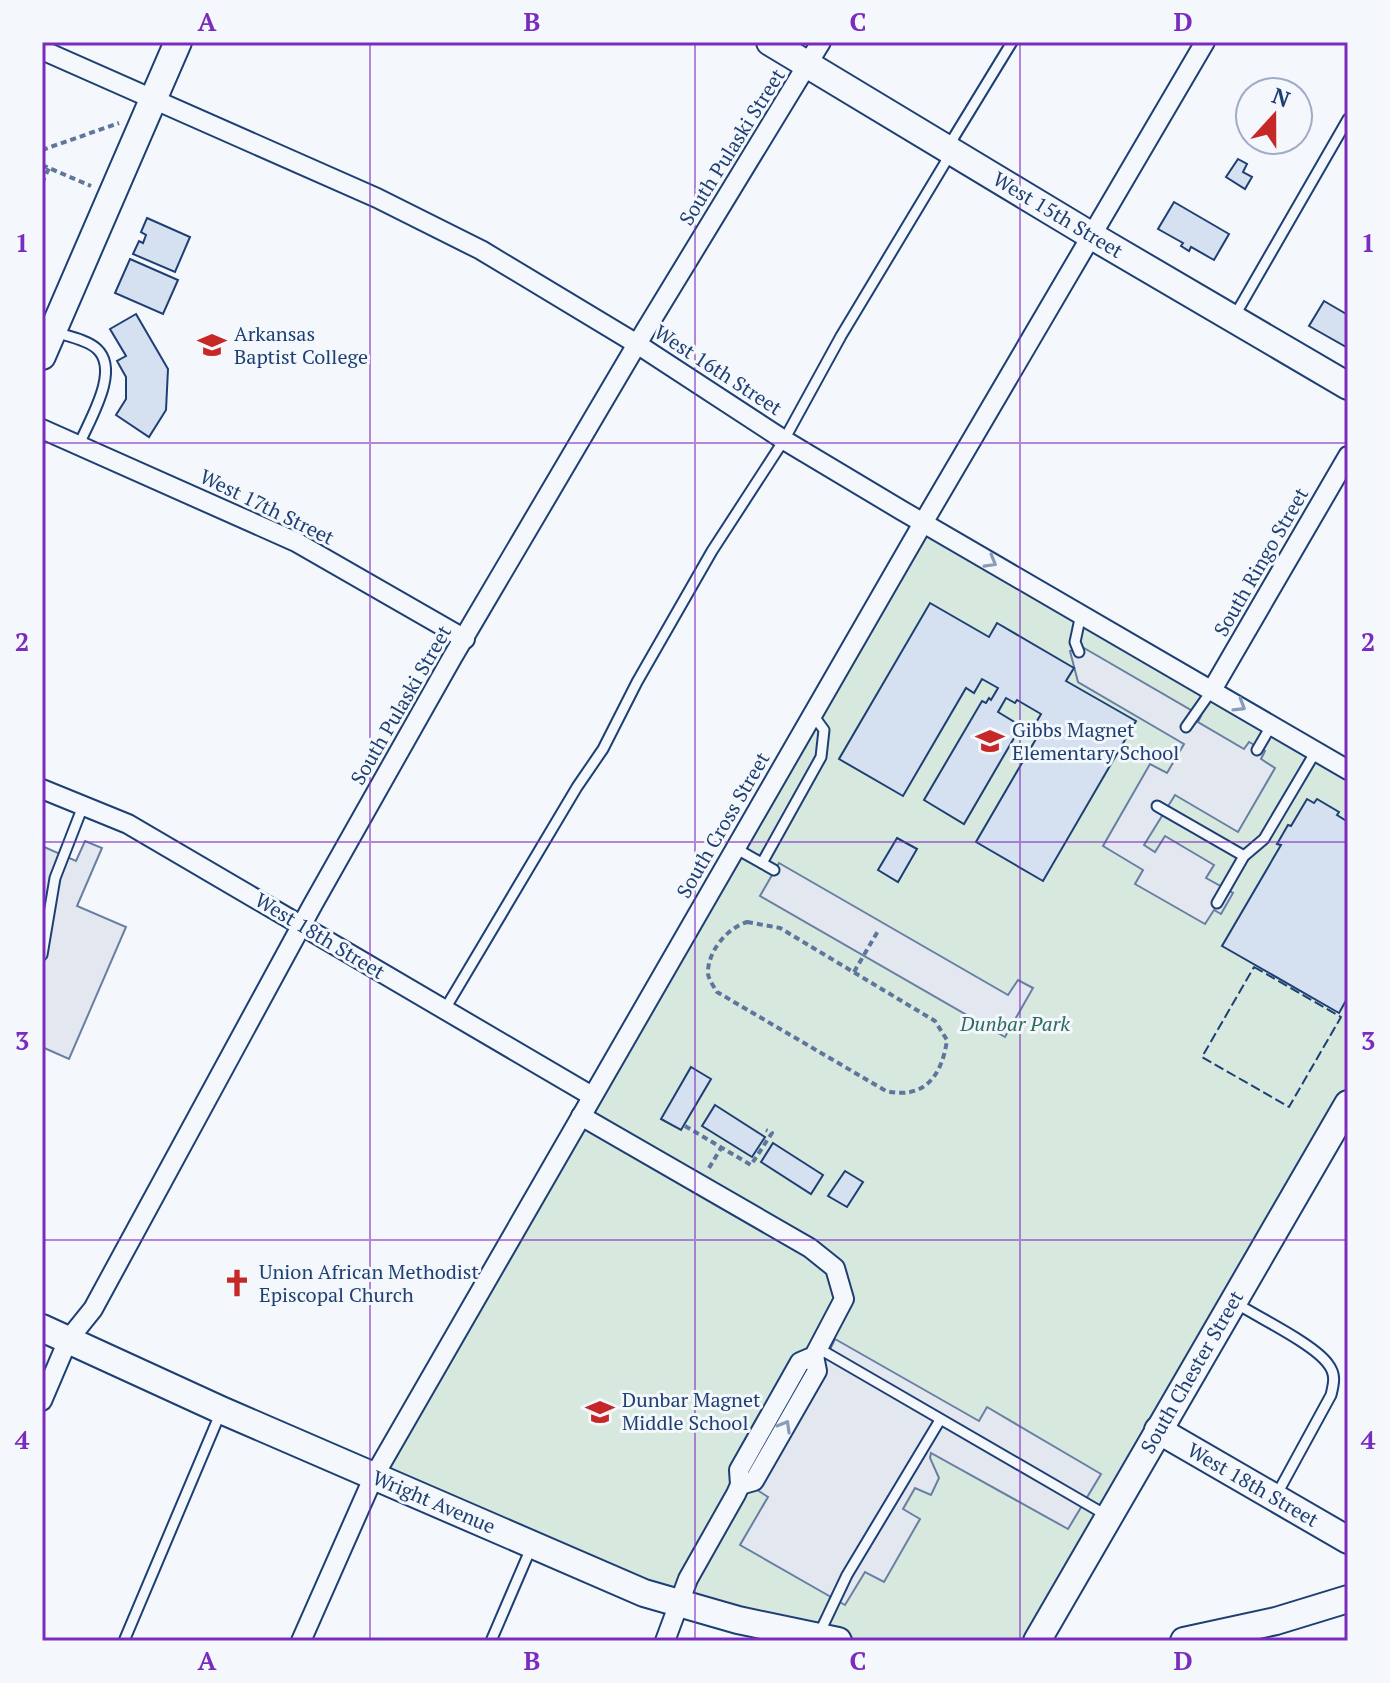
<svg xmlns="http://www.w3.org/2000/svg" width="1390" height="1683" viewBox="0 0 1390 1683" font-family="'PT Serif',serif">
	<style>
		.green { fill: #d7e8df; stroke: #687fa3; stroke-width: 2 }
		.parking { fill: #e3e8f0; stroke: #687fa3; stroke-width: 2 }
		.building { fill: #d5e0f0; stroke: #1d3f73; stroke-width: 2 }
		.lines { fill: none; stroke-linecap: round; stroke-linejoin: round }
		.lane-casing { stroke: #1d3f73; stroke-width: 13 }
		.street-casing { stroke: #1d3f73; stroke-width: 22 }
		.secondary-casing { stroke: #1d3f73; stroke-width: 30 }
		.path { stroke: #5e769c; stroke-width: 4; stroke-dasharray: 6 4; stroke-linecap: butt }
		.lane { stroke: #f4f7fb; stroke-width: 9 }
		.street { stroke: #f4f7fb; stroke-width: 18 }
		.secondary { stroke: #f4f7fb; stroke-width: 26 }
		.fence { stroke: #1d3f73; stroke-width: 2; stroke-dasharray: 10 4; stroke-linecap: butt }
		.oneway { stroke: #889bb7 }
		.grid { fill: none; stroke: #7b2cbf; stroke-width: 2; stroke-opacity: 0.55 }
		.labels { text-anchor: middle; stroke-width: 6; stroke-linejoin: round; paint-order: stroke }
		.street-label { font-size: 20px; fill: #1d3f73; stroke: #f4f7fb }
		.poi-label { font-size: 20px; fill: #1d3f73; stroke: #f4f7fb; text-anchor: start }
		.park-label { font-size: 20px; font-style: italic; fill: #2c6c60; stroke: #f4f7fb }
		.neatline { fill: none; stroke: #7b2cbf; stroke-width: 3 }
		.grid-label { font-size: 26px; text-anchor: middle; font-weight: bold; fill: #7b2cbf }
	</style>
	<rect width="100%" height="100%" fill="#f4f7fb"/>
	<!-- green -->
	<polygon class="green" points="923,523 1348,770 1348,1107 1037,1641 840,1641 678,1603 374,1477"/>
	<!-- parking -->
	<g class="parking">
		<polygon points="1084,648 1201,716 1198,722 1244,749 1249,742 1265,751 1261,759 1275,768 1238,832 1175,795 1144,845 1155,852 1165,836 1214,865 1206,878 1233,893 1221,914 1214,910 1205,924 1135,884 1143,870 1103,846 1150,764 1167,773 1184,744 1078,682 1070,651"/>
		<polygon points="85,841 102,848 77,906 126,927 69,1059 42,1047 42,846 76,861"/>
		<polygon points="779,863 1008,995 1018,980 1033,988 1005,1037 760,896"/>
		<polygon points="835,1339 979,1421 987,1407 1101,1474 1068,1529 931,1453 930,1458 939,1478 931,1495 915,1488 903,1509 920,1519 884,1582 865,1572 845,1605 740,1545 768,1497 751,1486 816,1379"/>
	</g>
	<!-- building -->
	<g class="building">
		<polygon points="1238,159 1247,164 1243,172 1252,177 1245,189 1226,177"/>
		<polygon points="1174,202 1229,234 1214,260 1191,247 1189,251 1181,246 1183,243 1158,229"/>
		<polygon points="147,218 190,237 175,272 133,254 139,241 143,243 146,235 141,232"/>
		<polygon points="130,259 178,280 163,314 115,293"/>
		<polygon points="1324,301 1348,315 1348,348 1309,326"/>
		<polygon points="136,314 168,369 166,410 149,437 116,415 126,399 126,377 117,361 126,356 110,329"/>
		<polygon points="930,603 989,637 997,623 1074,668 1066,681 1136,721 1043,881 976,842 1040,732 1033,728 1041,714 1017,700 1015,703 1006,698 998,712 1021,726 964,824 924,800 982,701 986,703 989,698 991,700 998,688 982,679 974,693 966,688 903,796 839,759"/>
		<polygon points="1307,799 1314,803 1317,799 1339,812 1337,815 1348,822 1348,997 1339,1013 1222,946 1281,845 1277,844 1288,825 1291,826"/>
		<polygon points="897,838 917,849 898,882 878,870"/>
		<polygon points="691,1067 711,1079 681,1130 661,1119"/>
		<polygon points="715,1105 765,1137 752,1157 702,1126"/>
		<polygon points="773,1143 823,1175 811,1194 761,1162"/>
		<polygon points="845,1171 863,1182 847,1207 828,1196"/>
	</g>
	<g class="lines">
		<defs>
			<g id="lane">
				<polyline points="1234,317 1348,119"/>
				<path d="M55 332C67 336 88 340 97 349 121 371 88 422 79 445"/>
				<polyline points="1079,652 1075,642 1081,614"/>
				<polyline points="1186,727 1212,690"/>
				<polyline points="1257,750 1271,726"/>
				<polyline points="1157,806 1244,856"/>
				<polyline points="735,848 774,870"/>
				<polyline points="762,863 821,757 824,730 813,715"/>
				<polyline points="1217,903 1244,856 1264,839 1316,751"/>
				<polyline points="42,955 55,878 83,806"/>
				<polyline points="445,1009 577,787 603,749 637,682 712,551 784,440 841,336 945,163 954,137 1012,42"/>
				<path d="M1236 1303C1259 1318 1314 1344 1328 1364 1336 1374 1334 1383 1331 1395L1277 1494"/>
				<polyline points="818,1348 1106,1515"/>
				<polyline points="819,1634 847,1575 940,1420"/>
				<polyline points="124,1641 220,1414"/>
				<polyline points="491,1641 531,1548"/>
			</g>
			<g id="street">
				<polyline points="42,50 377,198 481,250 637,344 784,440 901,510 1348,770"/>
				<polyline points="42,429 296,542 465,639"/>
				<polyline points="1212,690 1348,456"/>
				<polyline points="42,789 128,824 592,1096"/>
				<polyline points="581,1116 810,1248 835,1268 844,1299 814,1356 800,1362 739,1470 740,1485 736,1494 688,1579 665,1641"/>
				<polyline points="42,1401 68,1340 93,1309 312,906 452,658 637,344 821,42"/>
				<polyline points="740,1485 754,1481 817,1371 814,1356"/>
				<polyline points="301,1641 374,1476 923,523 1205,42"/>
			</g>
			<g id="secondary">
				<polyline points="770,42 1092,236 1348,386"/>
				<polyline points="42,356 178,42"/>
				<polyline points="42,1328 221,1410 644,1593 738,1620 838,1641"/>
				<polyline points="1158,1430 1348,1540"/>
				<polyline points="1037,1641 1348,1104"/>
				<polyline points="1184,1641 1276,1621 1348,1599"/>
			</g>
		</defs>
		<!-- lane casing -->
		<use href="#lane" class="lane-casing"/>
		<!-- street casing -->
		<use href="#street" class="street-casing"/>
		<!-- secondary casing -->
		<use href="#secondary" class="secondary-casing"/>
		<!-- path -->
		<g class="path">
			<polyline points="42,150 119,123"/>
			<polyline points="42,165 91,186"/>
			<polyline points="42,183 49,168"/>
			<path d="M747 922 780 928 935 1021 947 1040C942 1075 925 1100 886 1091L717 992C714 987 709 980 708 974 707 952 727 928 747 922Z"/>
			<polyline points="854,972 878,931"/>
			<polyline points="685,1126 751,1165 772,1133 766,1130"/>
			<polyline points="709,1168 721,1148"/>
		</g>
		<!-- lane -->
		<use href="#lane" class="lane"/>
		<!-- street -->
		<use href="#street" class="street"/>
		<!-- secondary -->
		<use href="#secondary" class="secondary"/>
		<!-- fence -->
		<polygon class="fence" points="1254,967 1341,1017 1289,1107 1202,1057"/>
	</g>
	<!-- one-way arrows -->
	<defs><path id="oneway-chevron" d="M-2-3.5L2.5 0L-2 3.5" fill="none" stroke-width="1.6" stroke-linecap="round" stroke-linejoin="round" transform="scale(2)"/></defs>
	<g class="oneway">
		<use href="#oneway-chevron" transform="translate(991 562) rotate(30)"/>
		<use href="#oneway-chevron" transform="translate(1240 706) rotate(31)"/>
		<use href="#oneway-chevron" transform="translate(785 1426) rotate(-60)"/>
	</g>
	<!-- grid -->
	<path class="grid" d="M370 42V1641M695 42V1641M1020 42V1641M42 443H1348M42 842H1348M42 1240H1348"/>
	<!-- icons -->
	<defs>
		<symbol id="university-bare" viewBox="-9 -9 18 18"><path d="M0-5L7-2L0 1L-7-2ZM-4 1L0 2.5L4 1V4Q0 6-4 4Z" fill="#c62828" stroke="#f4f7fb" stroke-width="2.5" paint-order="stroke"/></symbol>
		<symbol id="school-bare" viewBox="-9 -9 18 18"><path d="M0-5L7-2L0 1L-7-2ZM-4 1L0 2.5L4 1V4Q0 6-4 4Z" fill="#c62828" stroke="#f4f7fb" stroke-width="2.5" paint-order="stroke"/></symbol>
		<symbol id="church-bare" viewBox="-9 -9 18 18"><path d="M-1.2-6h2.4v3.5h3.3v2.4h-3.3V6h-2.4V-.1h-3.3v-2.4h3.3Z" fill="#c62828" stroke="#f4f7fb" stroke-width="2.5" paint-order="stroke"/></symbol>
	</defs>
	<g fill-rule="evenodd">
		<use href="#university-bare" x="192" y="325" width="40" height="40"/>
		<use href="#school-bare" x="970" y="721" width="40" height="40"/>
		<use href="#church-bare" x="217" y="1263" width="40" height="40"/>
		<use href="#school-bare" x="580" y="1392" width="40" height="40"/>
	</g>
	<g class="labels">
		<!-- street labels -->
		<g class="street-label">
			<text transform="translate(732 147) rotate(-58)" y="7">South Pulaski Street</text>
			<text transform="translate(1058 215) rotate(31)" y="7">West 15th Street</text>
			<text transform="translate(718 370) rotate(33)" y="7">West 16th Street</text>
			<text transform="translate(267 507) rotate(26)" y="7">West 17th Street</text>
			<text transform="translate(1261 562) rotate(-60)" y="7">South Ringo Street</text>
			<text transform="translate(401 705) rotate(-60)" y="7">South Pulaski Street</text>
			<text transform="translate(723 825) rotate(-60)" y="7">South Cross Street</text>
			<text transform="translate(320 936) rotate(31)" y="7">West 18th Street</text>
			<text transform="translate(1192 1372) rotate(-60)" y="7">South Chester Street</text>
			<text transform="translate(1253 1485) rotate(30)" y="7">West 18th Street</text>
			<text transform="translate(434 1502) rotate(23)" y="7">Wright Avenue</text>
		</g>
		<!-- poi labels -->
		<g class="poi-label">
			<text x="234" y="341">Arkansas<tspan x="234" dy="23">Baptist College</tspan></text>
			<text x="1012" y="737">Gibbs Magnet<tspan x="1012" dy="23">Elementary School</tspan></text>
			<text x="259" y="1279">Union African Methodist<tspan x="259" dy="23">Episcopal Church</tspan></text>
			<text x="622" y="1407">Dunbar Magnet<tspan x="622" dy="23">Middle School</tspan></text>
		</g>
		<!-- park labels -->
		<g class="park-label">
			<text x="1015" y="1031">Dunbar Park</text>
		</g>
	</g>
	<!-- border -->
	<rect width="1390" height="1683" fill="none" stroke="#f4f7fb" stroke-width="88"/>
	<!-- north arrow -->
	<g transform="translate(1274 116) rotate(21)"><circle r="38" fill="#f4f7fb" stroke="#9eadc5" stroke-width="2"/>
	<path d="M0-6L14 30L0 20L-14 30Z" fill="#c62828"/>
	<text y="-12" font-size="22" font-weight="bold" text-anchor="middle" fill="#1d3f73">N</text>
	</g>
	<rect x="44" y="44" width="1302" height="1595" class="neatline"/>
	<g class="grid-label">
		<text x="207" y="31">A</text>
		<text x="532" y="31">B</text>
		<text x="858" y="31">C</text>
		<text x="1183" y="31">D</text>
		<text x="22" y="252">1</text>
		<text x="1368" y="252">1</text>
		<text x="22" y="651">2</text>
		<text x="1368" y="651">2</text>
		<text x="22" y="1050">3</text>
		<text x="1368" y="1050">3</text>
		<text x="22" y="1449">4</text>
		<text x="1368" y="1449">4</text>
		<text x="207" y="1670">A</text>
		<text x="532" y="1670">B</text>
		<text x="858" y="1670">C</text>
		<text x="1183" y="1670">D</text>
	</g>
</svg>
